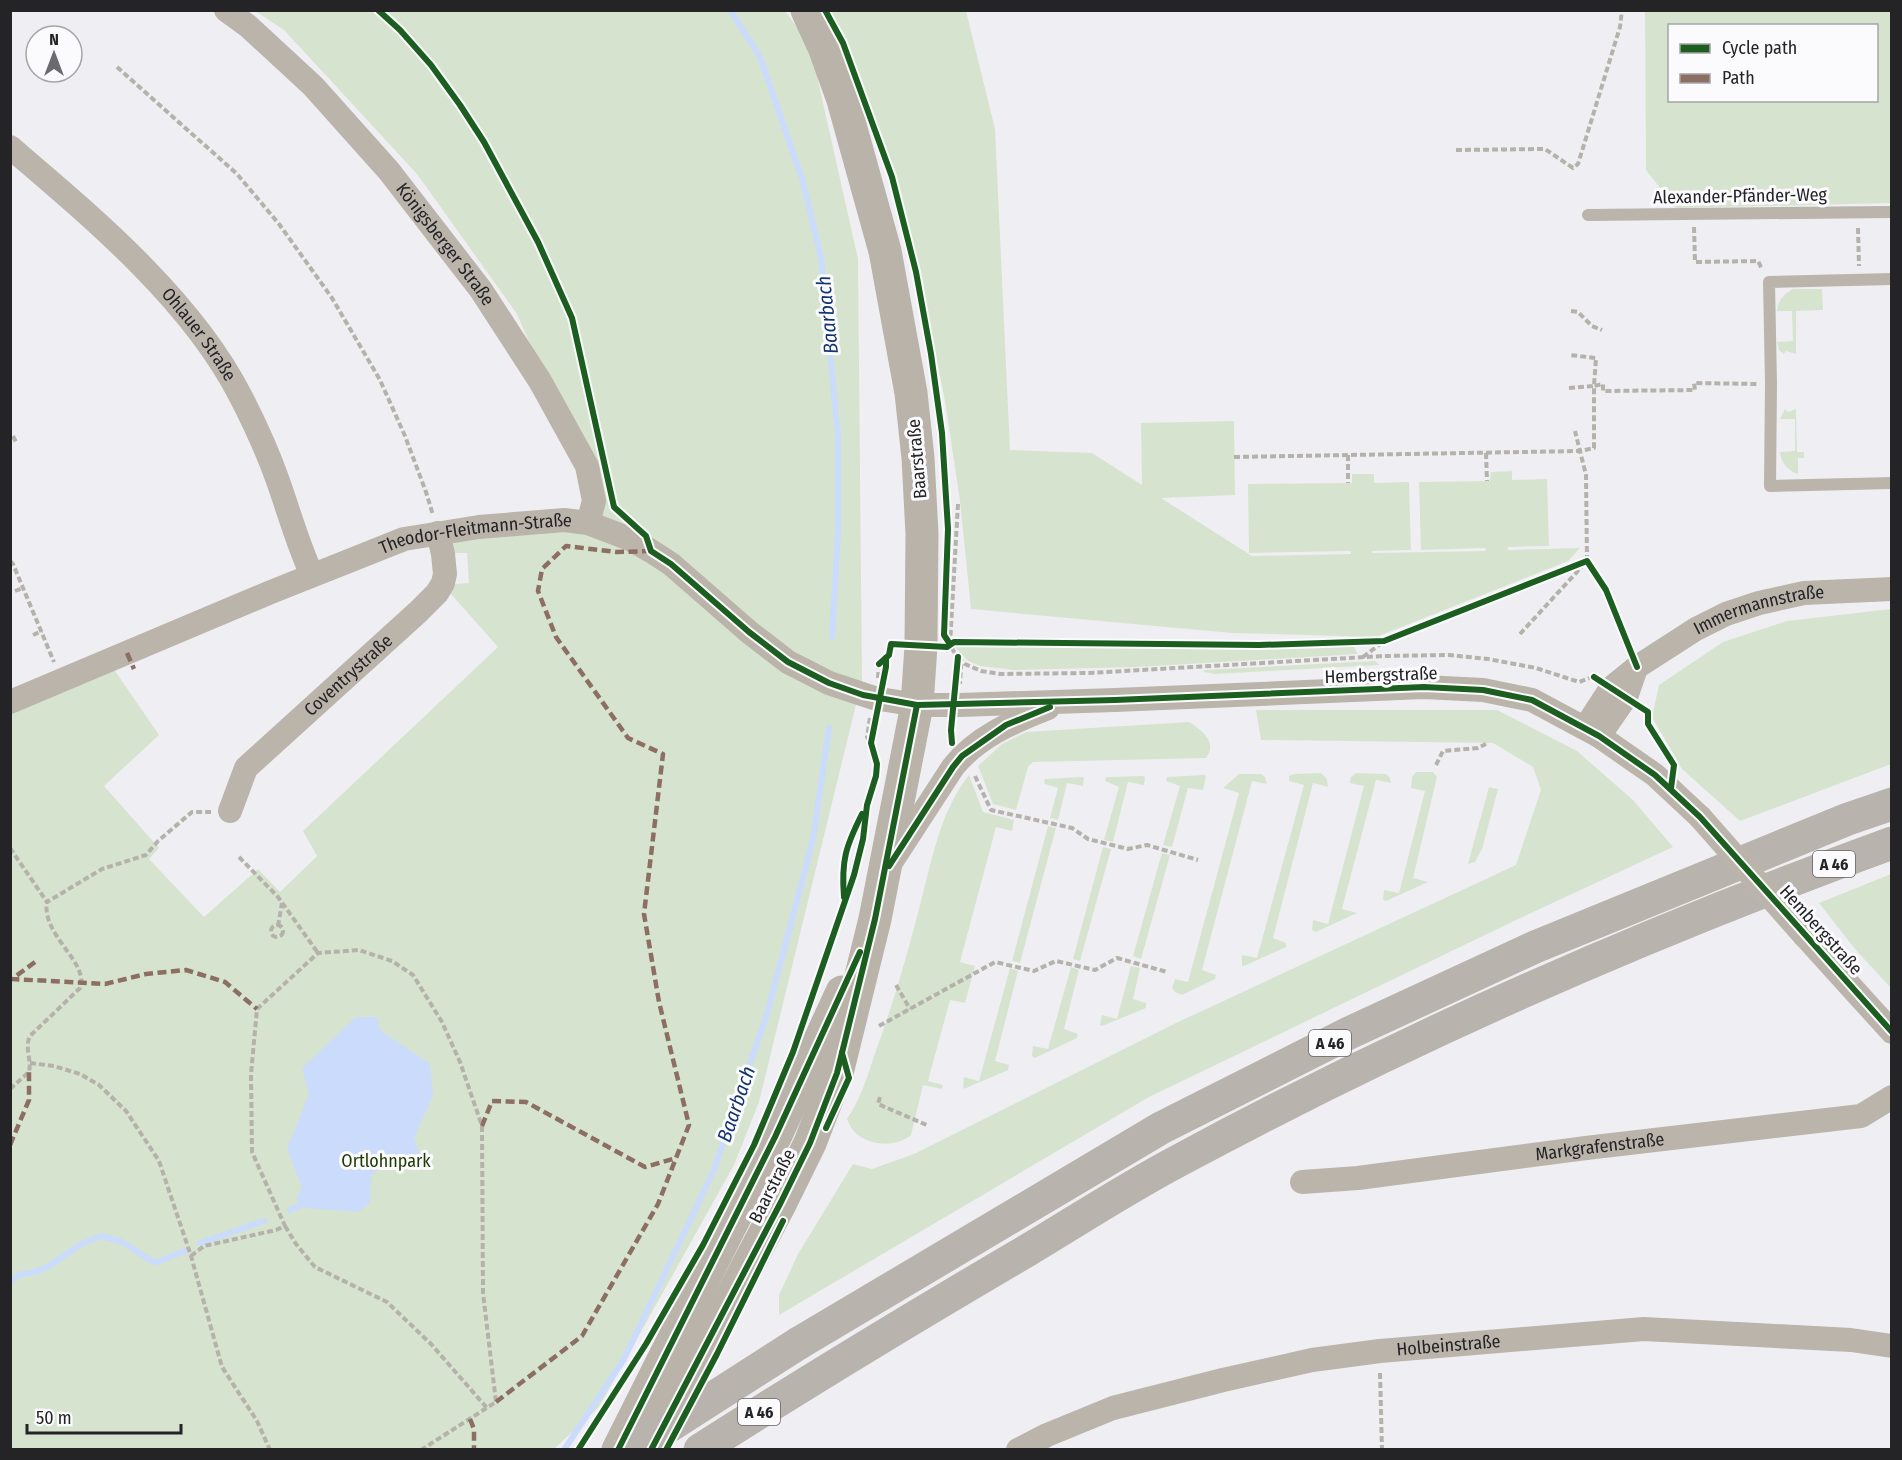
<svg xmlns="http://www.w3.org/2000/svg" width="1902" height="1460" viewBox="0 0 1902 1460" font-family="'Fira Sans Condensed',sans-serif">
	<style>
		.green { fill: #d6e4cf; fill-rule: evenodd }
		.water { fill: #cadbfb }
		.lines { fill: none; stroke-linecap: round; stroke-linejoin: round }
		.stream { stroke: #cadbfb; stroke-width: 6 }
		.path { stroke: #b5b1ab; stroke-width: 4; stroke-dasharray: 6 3; stroke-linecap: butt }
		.service { stroke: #bbb4ab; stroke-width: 12 }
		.minor { stroke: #bbb4ab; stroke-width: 24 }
		.secondary { stroke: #b9b3a9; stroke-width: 33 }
		.motorway { stroke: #b8b3ac; stroke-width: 33 }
		.minor-bridge { stroke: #bbb4ab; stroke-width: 24 }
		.motorway-bridge { stroke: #b8b3ac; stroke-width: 33 }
		.quiet { stroke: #8d6e63; stroke-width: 4.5; stroke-dasharray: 9 4.5; stroke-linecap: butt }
		.cycleway-casing { stroke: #fbfbfe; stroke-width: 10 }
		.cycleway { stroke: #1b5e20; stroke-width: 6 }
		.labels { text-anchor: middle; stroke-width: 6; stroke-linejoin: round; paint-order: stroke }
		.shield { fill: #fbfbfe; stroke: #646467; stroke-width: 1.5 }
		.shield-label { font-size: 16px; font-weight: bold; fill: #242326 }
		.street-label { font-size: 18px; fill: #242326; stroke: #fbfbfe }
		.park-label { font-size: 18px; fill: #1e3a00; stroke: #fbfbfe }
		.water-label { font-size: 20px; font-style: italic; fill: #133370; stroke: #fbfbfe }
	</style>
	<rect width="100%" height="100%" fill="#efeff3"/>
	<!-- green -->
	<g class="green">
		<polygon points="255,11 785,11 810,45 858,259 862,680 759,1102 734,1165 599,1407 554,1449 11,1449 10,704 109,662 159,735 104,786 159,848 149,859 204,917 258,869 280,892 317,856 303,831 498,647 450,593 455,584 469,583 467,553 451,553 453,536 584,524 583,467 517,314 417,174 284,30"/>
		<polygon points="830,11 966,11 995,129 1010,450 1092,453 1142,485 1141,423 1234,421 1235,495 1161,498 1252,556 1351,554 1351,551 1249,553 1248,484 1352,483 1352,474 1374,474 1374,483 1409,482 1411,550 1372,551 1372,553 1486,551 1485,548 1421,550 1419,482 1490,481 1491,472 1512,471 1512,480 1547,479 1549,546 1508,547 1508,550 1580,548 1568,561 1376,637 1232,633 971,609 960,501 945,401 920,276 896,177"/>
		<path d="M1645 11H1891V203L1676 208 1646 170ZM1670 26H1876V100H1670Z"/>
		<path d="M1793 289H1822L1823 310 1796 311V354L1786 351 1784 354 1779 350 1777 342 1793 341 1792 311H1777C1778 300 1784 294 1793 289Z"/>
		<path d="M1785 409 1788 412 1796 409 1797 452H1804V458H1798V474C1788 471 1781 463 1780 452L1795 451V419H1780Z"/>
		<polygon points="1891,609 1891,764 1740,821 1682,769 1652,717 1659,685 1723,642 1787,621"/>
		<polygon points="1340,643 1353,646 1358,654 1137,667 1014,670 980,666 968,661 955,647 964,644 1271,646"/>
		<polygon points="1375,661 1379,665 1251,672 1215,674 1204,672 1204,670"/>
		<polygon points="1256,710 1497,710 1577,751 1633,800 1673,847 1514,921 1149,1097 779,1315 779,1295 798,1254 853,1164 872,1169 914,1154 1176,1023 1516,865 1541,790 1533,767 1493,743 1261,740"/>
		<path d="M1189 722C1202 730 1218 742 1206 758L1033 762 1028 767 1016 810 993 804 978 766 1002 744 1026 732Z"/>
		<polygon points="1416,772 1433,772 1437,777 1413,878 1428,882 1386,901 1383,900 1384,890 1399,893 1425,791 1411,788 1412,777"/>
		<polygon points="1321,773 1327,779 1328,787 1313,783 1273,938 1286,943 1286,947 1244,966 1242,966 1242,955 1257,958 1304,785 1289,781 1289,776 1294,774"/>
		<polygon points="1356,773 1386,774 1390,778 1391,783 1376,780 1342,909 1357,913 1316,932 1312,930 1313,920 1328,924 1364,786 1350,783 1351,777"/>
		<polygon points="1239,774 1261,774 1265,777 1267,784 1252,781 1202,970 1216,975 1215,979 1182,995 1175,992 1172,988 1175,979 1188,982 1239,793 1223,788"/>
		<path d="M969 775 983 812 1014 820 1012 831 996 827 960 962 975 966 965 1003 950 1000 928 1081 943 1085 942 1089 923 1085 911 1135C898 1147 872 1146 858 1135 852 1131 850 1125 847 1119 860 1100 867 1078 874 1056 894 1002 910 946 924 889 934 850 943 808 969 775Z"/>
		<polygon points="1204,775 1206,776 1203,790 1188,788 1172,847 1163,845 1180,786 1166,781 1167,777"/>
		<polygon points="1143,776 1145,777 1144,785 1128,782 1113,842 1104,840 1119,787 1105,781 1106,777"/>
		<polygon points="1082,777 1084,778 1083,786 1067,783 1058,820 1050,818 1058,788 1045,784 1044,781 1045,779"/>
		<polygon points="1489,787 1498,789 1482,849 1475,862 1468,864"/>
		<polygon points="1048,826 1056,828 1020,963 1012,961"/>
		<polygon points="1103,847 1111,849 1080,961 1073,959"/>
		<polygon points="1162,853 1170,855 1141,959 1133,956"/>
		<polygon points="1891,874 1891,988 1855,949 1819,903"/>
		<polygon points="1131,966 1140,968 1133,999 1146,1003 1146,1008 1102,1026 1100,1025 1102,1015 1117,1019"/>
		<polygon points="1071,967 1079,970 1064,1029 1078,1034 1077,1038 1035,1058 1032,1056 1033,1046 1048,1049"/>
		<polygon points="1010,968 1018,971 995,1061 1009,1065 1008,1070 964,1089 963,1087 964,1077 979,1081"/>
	</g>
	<!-- water -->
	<polygon class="water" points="356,1017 377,1017 380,1030 430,1064 433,1095 414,1138 419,1153 413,1162 391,1159 371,1175 370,1203 358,1212 303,1208 296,1199 302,1187 287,1149 309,1094 302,1068"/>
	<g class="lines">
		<!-- stream -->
		<g class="stream">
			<polyline points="730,10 760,57 802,179 821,257 838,436 838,532 832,637"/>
			<polyline points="290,1210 301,1205"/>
			<polyline points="200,1243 264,1221"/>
			<path d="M10 1282 20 1274C43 1274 57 1260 75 1248 83 1242 93 1240 101 1236L122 1242 150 1260 157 1262 185 1251"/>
			<polyline points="564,1450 624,1359 714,1170 767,1014 813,839 829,728"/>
		</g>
		<!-- path -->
		<g class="path">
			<polyline points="117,67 237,174 279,224 332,298 380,380 405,436 426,492 433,515"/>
			<polyline points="1456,150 1545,149 1573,168 1578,164 1620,27 1622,10"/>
			<polyline points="1694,227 1695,262 1758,261 1762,269"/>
			<polyline points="1858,228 1859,266"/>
			<polyline points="1571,311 1578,312 1592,326 1602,330"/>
			<polyline points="1569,388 1594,386 1596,358 1570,355"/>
			<polyline points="13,436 16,442 14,442"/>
			<polyline points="1486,453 1487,481"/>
			<polyline points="1348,455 1348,483"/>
			<polyline points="1234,457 1580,451 1594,448 1594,386 1603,384 1603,391 1695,390 1694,383 1757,384"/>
			<polyline points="958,504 950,644 961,666 960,684"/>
			<polyline points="10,561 13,564 54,662"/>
			<polyline points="15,591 23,588"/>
			<polyline points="1520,634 1587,561 1586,475 1575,431"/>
			<polyline points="33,635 42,631"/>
			<polyline points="948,646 954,642 1259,645 1384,641 1587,561 1606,590 1629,646"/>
			<polyline points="958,657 965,664 981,671 1000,674 1089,673 1383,656 1449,655 1488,659 1536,668 1579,682 1590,678"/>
			<polyline points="1363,657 1383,642"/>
			<polyline points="878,678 879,663 889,655 891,644 896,644"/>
			<polyline points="870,718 867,737 874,749 877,765"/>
			<polyline points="1436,765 1443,751 1478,748 1486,744"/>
			<polyline points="975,776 991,810 1072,828 1088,839 1128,849 1147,845 1198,860"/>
			<polyline points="865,824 871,793"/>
			<polyline points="10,848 47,902 102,869 146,855 158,841 192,812 211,812"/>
			<polyline points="239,857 278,897 318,953"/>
			<path d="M844 899C841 858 846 845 865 809"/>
			<circle cx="277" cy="931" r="6"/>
			<polyline points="278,926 282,903"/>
			<polyline points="818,979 857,863"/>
			<polyline points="896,985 910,1009"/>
			<polyline points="879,1026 995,962 1034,971 1056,961 1095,970 1117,958 1167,972"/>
			<polyline points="30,1063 54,1066 80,1074 99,1085 126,1111 159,1161 191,1256 222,1367 257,1421 270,1450"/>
			<path d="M10 1089 29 1072C32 1059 24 1048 30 1036L80 988C90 963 41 935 47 902"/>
			<polyline points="880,1097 878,1104 929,1126"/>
			<polyline points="285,1226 296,1244 315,1267 387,1302 431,1344 487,1408"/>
			<polyline points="191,1256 204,1246 276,1230 285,1226 252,1152 251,1074 257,1009 318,953 359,950 392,961 413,975 442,1022 460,1062 482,1126 483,1293 496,1402 421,1450"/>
			<polyline points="1380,1373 1382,1450"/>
			<polyline points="578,1450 617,1388"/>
		</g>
		<!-- service -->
		<g class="service">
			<polyline points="1588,215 1892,212"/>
			<polyline points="1892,279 1769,282 1771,384 1770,486 1892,483"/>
		</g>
		<!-- minor -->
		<g class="minor">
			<path id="s1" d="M226 10 248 26 313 86 389 171 481 290 540 381 587 466 594 501 588 523"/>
			<path id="s2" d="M10 147C92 217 192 300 241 397 255 424 268 453 278 481 289 512 298 545 312 575"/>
			<path id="s3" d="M10 702 271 592 404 539 479 527 564 520 588 523 630 539 651 551 671 564 749 632 788 662 829 683 874 698 917 705H959L1115 700 1424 687 1483 690 1532 700 1599 736 1655 775 1700 817"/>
			<path id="s4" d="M1585 728 1611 688 1637 667 1696 629 1726 614 1759 603 1804 593 1892 589"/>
			<polyline points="1599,736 1626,697 1636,668"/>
			<path id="s5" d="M230 811 246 768 418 612 437 593 443 583 445 574 443 554 438 533"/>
			<path d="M890 864 953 767C977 737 1012 722 1048 708"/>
			<polyline points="1804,935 1892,1032"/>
			<path id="s6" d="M1302 1182 1358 1178 1586 1148 1861 1116 1892 1097"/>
			<path id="s7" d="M1018 1450 1047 1435 1113 1408 1223 1380 1312 1360 1380 1351 1644 1329 1851 1340 1892 1346"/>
		</g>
		<!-- secondary -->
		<g class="secondary">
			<polyline points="655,1443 781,1202 810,1143 837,1073 875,919 917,705 921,646 922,534 918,458 911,393 885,251 843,100 824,47 807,10"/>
			<polyline points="618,1450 775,1137 842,992"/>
		</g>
		<!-- motorway -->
		<g class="motorway">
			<polyline points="799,1343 1161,1128 1349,1033 1535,947 1848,819 1892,804"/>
			<path d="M700 1450C808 1381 917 1315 1028 1250 1078 1220 1127 1188 1178 1161 1408 1037 1647 932 1892 843"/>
		</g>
		<!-- minor-bridge -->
		<polyline class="minor-bridge" points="1700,817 1804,935"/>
		<!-- motorway-bridge -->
		<polyline class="motorway-bridge" points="632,1450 799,1343"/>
		<!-- quiet -->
		<g class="quiet">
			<polyline points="127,653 134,669"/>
			<polyline points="35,962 12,979 105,984 146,974 186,970 225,982 257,1009"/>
			<polyline points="482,1126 492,1101 526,1102 645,1167 676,1158"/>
			<polyline points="10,1145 29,1100 29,1072"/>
			<polyline points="496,1402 582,1336 658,1204 689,1125 659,1002 644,914 663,754 628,738 556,637 538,591 542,569 566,546 616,552 651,551 650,547"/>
			<polyline points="470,1419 474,1429 474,1450"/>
		</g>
		<defs>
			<g id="cycleway">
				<polyline points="378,10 400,30 431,65 460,105 484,142 538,242 572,318 614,507 646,536 651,551 671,564 749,632 788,662 829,683 863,695 917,705 1115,700 1424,687 1483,690 1532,700 1599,736 1655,775 1700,817 1892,1032"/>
				<polyline points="825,10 843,43 892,177 916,272 931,354 942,433 948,529 944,635 950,644"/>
				<polyline points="879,664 889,655 891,644 947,647 954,642 1259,645 1384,641 1587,561 1606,590 1637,667"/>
				<polyline points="1594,677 1648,712 1648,724 1674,765 1671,788"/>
				<polyline points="952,743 951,730 958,657"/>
				<polyline points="889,866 953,767 962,756 1006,725 1050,707"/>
				<path d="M844 897C841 860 846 846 862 814"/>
				<polyline points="826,1128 849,1078 842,1053"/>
				<polyline points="578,1450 646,1344 703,1245 754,1145 793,1052 854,875 863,839 867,805 876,776 877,764 871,743 886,667 886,658"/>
				<polyline points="618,1450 775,1137 860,952"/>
				<polyline points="651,1450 781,1202 810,1143 837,1073 875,919 917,705"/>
				<polyline points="666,1450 717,1354 783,1221"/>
			</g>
		</defs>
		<!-- cycleway casing -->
		<use href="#cycleway" class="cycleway-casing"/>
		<!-- cycleway -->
		<use href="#cycleway" class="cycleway"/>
	</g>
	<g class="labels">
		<!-- shield labels -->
		<g class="shield">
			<rect x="1813" y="851" width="42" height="26" rx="4.5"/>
			<rect x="1309" y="1030" width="42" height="26" rx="4.5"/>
			<rect x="738" y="1399" width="42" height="26" rx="4.5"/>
		</g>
		<g class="shield-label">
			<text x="1834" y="870">A 46</text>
			<text x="1330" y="1049">A 46</text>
			<text x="759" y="1418">A 46</text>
		</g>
		<!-- street labels -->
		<g class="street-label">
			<text transform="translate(1740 196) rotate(-1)" y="6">Alexander-Pfänder-Weg</text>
			<text dy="6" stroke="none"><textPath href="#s1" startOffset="322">Königsberger Straße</textPath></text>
			<text dy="6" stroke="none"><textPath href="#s2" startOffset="267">Ohlauer Straße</textPath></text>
			<text transform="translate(917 459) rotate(-95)" y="6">Baarstraße</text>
			<text dy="6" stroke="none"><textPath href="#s3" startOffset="498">Theodor-Fleitmann-Straße</textPath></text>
			<text dy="6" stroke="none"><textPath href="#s4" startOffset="218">Immermannstraße</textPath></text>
			<text dy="6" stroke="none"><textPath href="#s5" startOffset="184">Coventrystraße</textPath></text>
			<text transform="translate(1381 675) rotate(-2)" y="6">Hembergstraße</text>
			<text transform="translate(1821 930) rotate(48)" y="6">Hembergstraße</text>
			<text dy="6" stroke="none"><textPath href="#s6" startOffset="300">Markgrafenstraße</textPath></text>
			<text transform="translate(772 1186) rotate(-63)" y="6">Baarstraße</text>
			<text dy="6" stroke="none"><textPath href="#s7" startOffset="446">Holbeinstraße</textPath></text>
		</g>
		<!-- park labels -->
		<g class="park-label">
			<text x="386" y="1167">Ortlohnpark</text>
		</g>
		<!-- water labels -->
		<g class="water-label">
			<text transform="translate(827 315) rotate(-96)" y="7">Baarbach</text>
			<text transform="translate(736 1104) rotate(-71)" y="7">Baarbach</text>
		</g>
	</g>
	<!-- border -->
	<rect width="1902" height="1460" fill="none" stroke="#242326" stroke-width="24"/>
	<!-- legend -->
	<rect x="1668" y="24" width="210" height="78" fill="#fbfbfe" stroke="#a5a5a8" stroke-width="1.5"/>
	<rect x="1680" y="44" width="30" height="9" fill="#1b5e20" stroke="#a5a5a8" stroke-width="1.5"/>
	<text x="1722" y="54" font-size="18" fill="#242326">Cycle path</text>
	<rect x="1680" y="74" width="30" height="9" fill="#8d6e63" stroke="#a5a5a8" stroke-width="1.5"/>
	<text x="1722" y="84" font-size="18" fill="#242326">Path</text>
	<!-- north arrow -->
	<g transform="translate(54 54)"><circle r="28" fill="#fbfbfe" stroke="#a5a5a8" stroke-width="1.5"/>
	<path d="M0-4.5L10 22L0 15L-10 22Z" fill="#6b6a6e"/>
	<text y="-9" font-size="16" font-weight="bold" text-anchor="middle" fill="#242326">N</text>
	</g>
	<!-- scale -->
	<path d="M27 1424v9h154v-9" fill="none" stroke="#242326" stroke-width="3"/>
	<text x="36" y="1424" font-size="18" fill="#242326" stroke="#fbfbfe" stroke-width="4.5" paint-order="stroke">50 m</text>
</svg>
